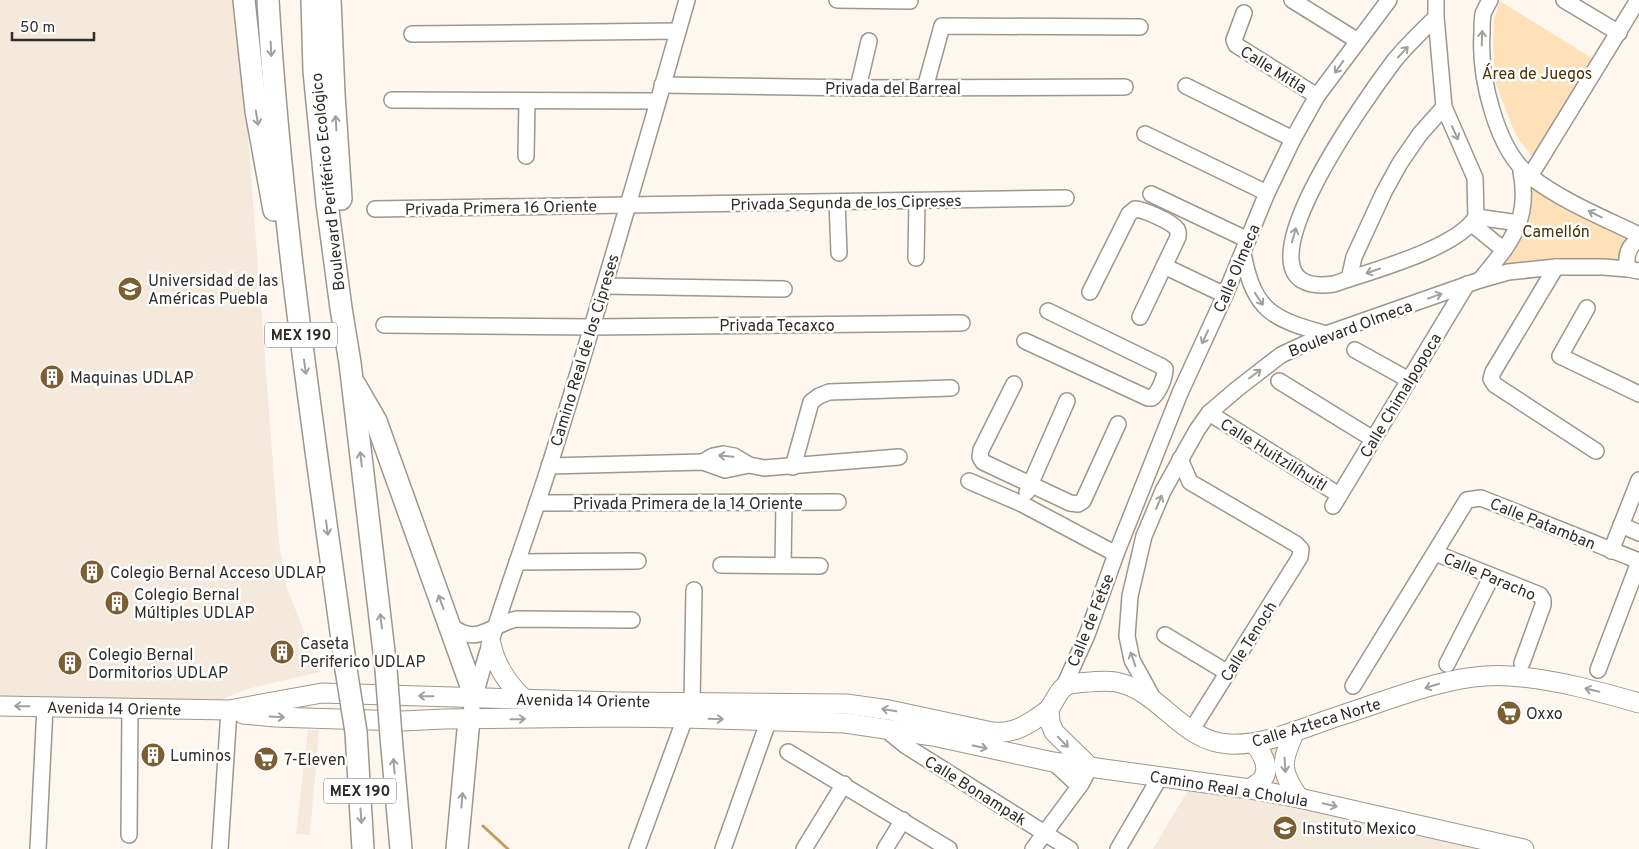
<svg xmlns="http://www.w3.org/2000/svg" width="1639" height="849" viewBox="0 0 1639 849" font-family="Overpass,sans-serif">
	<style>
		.built { fill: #f4e9db }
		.green { fill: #fee1b8 }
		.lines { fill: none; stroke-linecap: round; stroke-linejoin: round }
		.stream { stroke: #c39c63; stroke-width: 3 }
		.minor-casing { stroke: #9c978f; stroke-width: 18 }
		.major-casing { stroke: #9c978f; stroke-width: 21 }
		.highway-casing { stroke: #9c978f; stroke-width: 24 }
		.minor { stroke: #fff; stroke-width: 15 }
		.major { stroke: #fff; stroke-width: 19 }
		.highway { stroke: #fff; stroke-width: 21 }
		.highway-bridge-casing { stroke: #9c978f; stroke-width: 24; stroke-linecap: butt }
		.highway-bridge { stroke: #fff; stroke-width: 21 }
		.oneway { stroke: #a1a09f }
		.labels { text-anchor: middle; stroke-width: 5; stroke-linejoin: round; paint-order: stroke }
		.shield { fill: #fff; stroke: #6d6c6a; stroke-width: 1 }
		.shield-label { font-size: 15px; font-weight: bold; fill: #2f2d2a }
		.street-label { font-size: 16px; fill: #2f2d2a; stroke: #fff }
		.park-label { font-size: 16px; fill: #4b3000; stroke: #fff }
		.poi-label { font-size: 16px; fill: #2f2d2a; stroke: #fff; text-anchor: start }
	</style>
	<rect width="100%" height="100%" fill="#fdf7ef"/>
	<!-- built -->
	<g class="built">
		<polygon points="0,0 234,0 245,96 279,543 287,588 320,672 247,689 213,703 0,699"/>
		<polygon points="308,730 319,730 310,835 296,834"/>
		<polygon points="1190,787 1229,792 1503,849 1153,849"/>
	</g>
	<!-- green -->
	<g class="green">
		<polygon points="1500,1 1595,60 1534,158 1516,136 1496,84 1493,47 1494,19"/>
		<polygon points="1530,184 1631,238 1622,261 1495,270 1518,244 1526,229"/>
		<polygon points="1282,740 1285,788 1266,786 1264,745"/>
	</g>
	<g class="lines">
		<!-- stream -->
		<polyline class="stream" points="483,826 508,849"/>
		<defs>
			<g id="minor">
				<polyline points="837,0 910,1"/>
				<polyline points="1292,0 1358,41"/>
				<polyline points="1436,0 1436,17 1444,107 1475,178 1476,217"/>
				<path d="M1490 0C1488 4 1485 9 1483 14 1482 20 1482 27 1482 33 1479 76 1496 150 1531 177 1562 201 1604 218 1639 235"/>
				<polyline points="1564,0 1619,33"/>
				<polyline points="1244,13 1234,40 1236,45 1317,96"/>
				<path d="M1436 17C1422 31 1407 45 1394 61 1373 89 1217 301 1334 284 1371 271 1456 249 1476 217"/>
				<polyline points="412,34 678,31"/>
				<polyline points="662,85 858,88 1125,87"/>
				<polyline points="1186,86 1293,139"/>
				<polyline points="858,88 869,41"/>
				<polyline points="925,88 942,26 1140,27"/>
				<polyline points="392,100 657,101"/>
				<polyline points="1145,134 1267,193"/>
				<polyline points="526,156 527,101"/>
				<polyline points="1525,182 1530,176 1638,0"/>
				<polyline points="1151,194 1248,240"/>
				<polyline points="837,202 839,253"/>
				<polyline points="375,209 1066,198"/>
				<polyline points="1476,217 1519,223"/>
				<polyline points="1472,224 1504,250"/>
				<path d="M1243 253C1254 312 1273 319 1326 334"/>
				<polyline points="916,258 917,201"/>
				<polyline points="1164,266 1225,295"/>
				<polyline points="1556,267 1493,372 1491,379 1495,385 1596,451"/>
				<path d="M1628 269C1625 256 1628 246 1639 239"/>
				<polyline points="1349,279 1354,257 1384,192 1400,163 1420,134 1444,107"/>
				<path d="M1480 280C1509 245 1531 221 1521 172"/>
				<polyline points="605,286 784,289"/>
				<path d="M1090 292 1129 214 1135 209C1143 209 1172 222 1177 229 1179 233 1178 233 1178 237L1140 317"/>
				<polyline points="1587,308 1560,356 1639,394"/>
				<polyline points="384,325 592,327 962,323"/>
				<path d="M1025 341 1148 398H1152C1159 392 1165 378 1165 369L1161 366 1048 311"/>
				<polyline points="1355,350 1409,380"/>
				<polyline points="1279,381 1373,439"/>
				<polyline points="1014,384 981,450 980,457 983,462 1070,503 1078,504 1083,501 1118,424"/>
				<polyline points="1209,413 1339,495"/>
				<polyline points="1180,459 1190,482 1296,544 1301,549 1300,557 1191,731"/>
				<polyline points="703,462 713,456 723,454 734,456 749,465 764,468 899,457"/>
				<polyline points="549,466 703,462 725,470 749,465"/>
				<polyline points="793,467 811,402 819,396 829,392 951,388"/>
				<polyline points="969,481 1022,504 1116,554"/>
				<polyline points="1027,492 1067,401"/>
				<polyline points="537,503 838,502"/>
				<polyline points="1333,506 1467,284"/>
				<polyline points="1621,525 1639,533"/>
				<polyline points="1611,551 1639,480"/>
				<polyline points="1435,553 1540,595 1543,600 1543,605 1522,663"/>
				<polyline points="517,562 638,561"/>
				<polyline points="721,565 820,566"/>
				<polyline points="783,565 784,503"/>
				<path d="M450 625C478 648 490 624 517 619L632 620"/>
				<polyline points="1165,635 1228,673"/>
				<polyline points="1447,664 1492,576"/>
				<polyline points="1598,670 1639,562"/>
				<polyline points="1064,686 1087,635 1116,554 1180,393 1225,295 1267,193 1293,139 1317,96 1389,0"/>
				<polyline points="1353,686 1467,500 1481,498 1639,561"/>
				<polyline points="1154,700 1132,660 1127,636 1130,596 1144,536 1163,491 1197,430 1209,413 1237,389 1281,355 1326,334 1480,280 1508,272 1556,267 1603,267 1628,269 1639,271"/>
				<polyline points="692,702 694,590"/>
				<path d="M469 719C490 633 523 549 550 464 598 310 643 155 687 0"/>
				<polyline points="885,729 906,746 1070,849"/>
				<polyline points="788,752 949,849"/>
				<polyline points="1053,762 1079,786"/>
				<polyline points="129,835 130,708"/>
				<polyline points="38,849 45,707"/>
				<polyline points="220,849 229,710"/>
				<polyline points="637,849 685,718"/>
				<polyline points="723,849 772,711"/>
				<polyline points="804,849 844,784"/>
				<polyline points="885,849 903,820"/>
				<polyline points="1033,849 1081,784 1090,767"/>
				<polyline points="1118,849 1160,777"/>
			</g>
			<g id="major">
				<path d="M491 644C496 666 507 683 523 698"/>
				<path d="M0 706 229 710 322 693 618 702 846 704 889 710 992 732C1010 734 1022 728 1037 718 1041 715 1046 712 1049 709 1059 696 1058 684 1078 683 1090 682 1104 680 1116 682 1160 690 1182 742 1229 744 1266 746 1307 726 1342 715 1395 698 1453 672 1510 676 1554 679 1597 691 1639 703"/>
				<polyline points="1049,709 1050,722 1054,732 1090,767"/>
				<polyline points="243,714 275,717 402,721 444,719 618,717 685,718 845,723 933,736 1053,762 1250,789 1299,798 1524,849"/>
				<path d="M1295 731C1281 762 1279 769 1299 798"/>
				<path d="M1250 789C1253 786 1258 784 1261 781 1272 769 1262 753 1254 743"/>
			</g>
			<g id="highway">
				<polyline points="244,0 256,111 274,210"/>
				<path d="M268 0C281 224 316 446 346 669"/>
				<polyline points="312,0 314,71 327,203 341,308 350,363 386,669"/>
				<polyline points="330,0 334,94 341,199"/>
				<polyline points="354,383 376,421 475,697"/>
				<polyline points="356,732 363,849"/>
				<polyline points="391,736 401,849"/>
				<polyline points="457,849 469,719"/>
			</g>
		</defs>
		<!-- minor casing -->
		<use href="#minor" class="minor-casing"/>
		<!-- major casing -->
		<use href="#major" class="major-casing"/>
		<!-- highway casing -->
		<use href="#highway" class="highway-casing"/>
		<!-- minor -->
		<use href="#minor" class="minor"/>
		<!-- major -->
		<use href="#major" class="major"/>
		<!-- highway -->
		<use href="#highway" class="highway"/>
		<defs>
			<g id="highway-bridge">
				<polyline points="346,669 356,732"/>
				<polyline points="386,669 391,736"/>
			</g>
		</defs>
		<!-- highway-bridge casing -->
		<use href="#highway-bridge" class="highway-bridge-casing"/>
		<!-- highway-bridge -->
		<use href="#highway-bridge" class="highway-bridge"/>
	</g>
	<!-- one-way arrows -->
	<defs><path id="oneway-shaft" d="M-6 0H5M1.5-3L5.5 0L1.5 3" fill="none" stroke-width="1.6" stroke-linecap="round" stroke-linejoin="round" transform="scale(1.25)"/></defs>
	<g class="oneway">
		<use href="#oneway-shaft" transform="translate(1482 38) rotate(-88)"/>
		<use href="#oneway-shaft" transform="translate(271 49) rotate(87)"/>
		<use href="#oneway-shaft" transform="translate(1403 52) rotate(-47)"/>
		<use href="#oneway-shaft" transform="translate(1339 67) rotate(126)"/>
		<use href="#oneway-shaft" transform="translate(257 118) rotate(81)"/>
		<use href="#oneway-shaft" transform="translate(336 123) rotate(-93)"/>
		<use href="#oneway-shaft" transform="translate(1455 133) rotate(66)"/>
		<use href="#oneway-shaft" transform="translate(1595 214) rotate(-154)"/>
		<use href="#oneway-shaft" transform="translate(1294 235) rotate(-74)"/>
		<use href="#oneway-shaft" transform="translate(1373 271) rotate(161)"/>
		<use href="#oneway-shaft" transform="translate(1435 296) rotate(-20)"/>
		<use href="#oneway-shaft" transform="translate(1259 299) rotate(56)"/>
		<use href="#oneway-shaft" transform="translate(1205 337) rotate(115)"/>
		<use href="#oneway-shaft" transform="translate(305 367) rotate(82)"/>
		<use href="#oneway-shaft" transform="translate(1255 374) rotate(-37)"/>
		<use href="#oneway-shaft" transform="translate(726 456) rotate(-175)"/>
		<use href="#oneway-shaft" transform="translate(361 459) rotate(-97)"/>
		<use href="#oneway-shaft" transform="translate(1159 502) rotate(-67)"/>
		<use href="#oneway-shaft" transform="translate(327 528) rotate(82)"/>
		<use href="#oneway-shaft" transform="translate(441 602) rotate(-110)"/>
		<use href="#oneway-shaft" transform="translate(381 621) rotate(-97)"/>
		<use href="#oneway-shaft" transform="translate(1133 659) rotate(-109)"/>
		<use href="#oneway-shaft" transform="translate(1432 686) rotate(163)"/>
		<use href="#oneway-shaft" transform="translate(1592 690) rotate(-167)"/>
		<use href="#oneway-shaft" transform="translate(426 696) rotate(-179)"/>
		<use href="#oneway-shaft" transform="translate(22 706) rotate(-179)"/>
		<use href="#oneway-shaft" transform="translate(889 710) rotate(-170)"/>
		<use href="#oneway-shaft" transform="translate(277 717) rotate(3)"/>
		<use href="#oneway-shaft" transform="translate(518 719) rotate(-1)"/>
		<use href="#oneway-shaft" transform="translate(716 719) rotate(2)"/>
		<use href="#oneway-shaft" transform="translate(1063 742) rotate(45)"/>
		<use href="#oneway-shaft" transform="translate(980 747) rotate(12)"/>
		<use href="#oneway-shaft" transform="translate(1285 765) rotate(87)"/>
		<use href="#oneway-shaft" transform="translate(394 766) rotate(-95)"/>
		<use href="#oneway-shaft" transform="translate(462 800) rotate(-85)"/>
		<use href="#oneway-shaft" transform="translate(1330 805) rotate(13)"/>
		<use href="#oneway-shaft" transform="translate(361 816) rotate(86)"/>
	</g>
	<!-- icons -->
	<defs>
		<symbol id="university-disc" viewBox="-11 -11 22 22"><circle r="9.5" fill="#7b5e32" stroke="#fff"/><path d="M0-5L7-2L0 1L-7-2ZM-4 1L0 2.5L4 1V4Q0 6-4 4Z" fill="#fff"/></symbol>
		<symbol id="building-disc" viewBox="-11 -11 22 22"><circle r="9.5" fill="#7b5e32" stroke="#fff"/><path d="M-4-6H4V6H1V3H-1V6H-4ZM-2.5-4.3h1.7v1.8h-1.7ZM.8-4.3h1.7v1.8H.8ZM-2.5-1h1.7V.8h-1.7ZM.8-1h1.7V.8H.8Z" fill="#fff"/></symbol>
		<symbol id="supermarket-disc" viewBox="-11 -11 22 22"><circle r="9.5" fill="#7b5e32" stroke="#fff"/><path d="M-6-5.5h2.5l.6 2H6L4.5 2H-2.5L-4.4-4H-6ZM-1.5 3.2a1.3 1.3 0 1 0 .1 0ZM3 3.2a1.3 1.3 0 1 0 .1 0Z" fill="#fff"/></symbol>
		<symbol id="school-disc" viewBox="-11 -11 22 22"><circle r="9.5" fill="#7b5e32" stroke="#fff"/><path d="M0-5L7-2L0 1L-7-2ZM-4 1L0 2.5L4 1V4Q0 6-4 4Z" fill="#fff"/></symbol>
	</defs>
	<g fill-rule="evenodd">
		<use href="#university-disc" x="116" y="275" width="28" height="28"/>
		<use href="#building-disc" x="38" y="363" width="28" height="28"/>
		<use href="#building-disc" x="78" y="558" width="28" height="28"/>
		<use href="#building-disc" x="103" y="589" width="28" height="28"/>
		<use href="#building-disc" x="268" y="638" width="28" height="28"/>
		<use href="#building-disc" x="56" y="649" width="28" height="28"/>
		<use href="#supermarket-disc" x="1495" y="699" width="28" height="28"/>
		<use href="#building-disc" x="139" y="741" width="28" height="28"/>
		<use href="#supermarket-disc" x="252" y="745" width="28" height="28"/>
		<use href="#school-disc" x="1271" y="814" width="28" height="28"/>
	</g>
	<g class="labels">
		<!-- shield labels -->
		<g class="shield">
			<rect x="265" y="322.5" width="72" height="25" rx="4"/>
			<rect x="324" y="778.5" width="72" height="25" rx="4"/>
		</g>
		<g class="shield-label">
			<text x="301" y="340">MEX 190</text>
			<text x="360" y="796">MEX 190</text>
		</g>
		<!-- street labels -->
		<g class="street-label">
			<text transform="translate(1274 69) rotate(32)" y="6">Calle Mitla</text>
			<text x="893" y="94">Privada del Barreal</text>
			<text transform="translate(327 182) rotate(-96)" y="6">Boulevard Periférico Ecológico</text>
			<text transform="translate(846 202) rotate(-1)" y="6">Privada Segunda de los Cipreses</text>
			<text transform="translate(501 207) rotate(-1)" y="6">Privada Primera 16 Oriente</text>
			<text transform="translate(1236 268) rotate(-67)" y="6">Calle Olmeca</text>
			<text x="777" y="331">Privada Tecaxco</text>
			<text transform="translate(1350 328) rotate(-21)" y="6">Boulevard Olmeca</text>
			<text transform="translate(584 350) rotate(-73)" y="6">Camino Real de los Cipreses</text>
			<text transform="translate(1400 395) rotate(-59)" y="6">Calle Chimalpopoca</text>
			<text transform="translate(1274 454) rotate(32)" y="6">Calle Huitzilíhuitl</text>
			<text x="688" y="509">Privada Primera de la 14 Oriente</text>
			<text transform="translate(1543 523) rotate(22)" y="6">Calle Patamban</text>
			<text transform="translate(1490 576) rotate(23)" y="6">Calle Paracho</text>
			<text transform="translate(1090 620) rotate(-68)" y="6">Calle de Fetse</text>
			<text transform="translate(1248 641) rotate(-58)" y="6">Calle Tenoch</text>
			<text transform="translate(583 700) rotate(1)" y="6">Avenida 14 Oriente</text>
			<text transform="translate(114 708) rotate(1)" y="6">Avenida 14 Oriente</text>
			<text transform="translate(1316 722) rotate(-17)" y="6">Calle Azteca Norte</text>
			<text transform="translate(1229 788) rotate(9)" y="6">Camino Real a Cholula</text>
			<text transform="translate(976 790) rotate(32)" y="6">Calle Bonampak</text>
		</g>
		<!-- park labels -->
		<g class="park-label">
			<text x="1537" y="79">Área de Juegos</text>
			<text x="1556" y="237">Camellón</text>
		</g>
		<!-- poi labels -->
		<g class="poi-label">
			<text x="148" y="286">Universidad de las<tspan x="148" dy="18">Américas Puebla</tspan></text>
			<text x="70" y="383">Maquinas UDLAP</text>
			<text x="110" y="578">Colegio Bernal Acceso UDLAP</text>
			<text x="134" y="600">Colegio Bernal<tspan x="134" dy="18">Múltiples UDLAP</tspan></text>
			<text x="300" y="649">Caseta<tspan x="300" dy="18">Periferico UDLAP</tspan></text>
			<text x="88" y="660">Colegio Bernal<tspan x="88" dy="18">Dormitorios UDLAP</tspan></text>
			<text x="1526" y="719">Oxxo</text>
			<text x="170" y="761">Luminos</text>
			<text x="284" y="765">7-Eleven</text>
			<text x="1302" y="834">Instituto Mexico</text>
		</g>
	</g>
	<!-- scale -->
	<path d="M12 32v8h82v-8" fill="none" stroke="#2f2d2a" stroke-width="2.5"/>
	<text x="20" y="32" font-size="15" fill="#2f2d2a" stroke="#ffffff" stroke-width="4" paint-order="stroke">50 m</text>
</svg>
